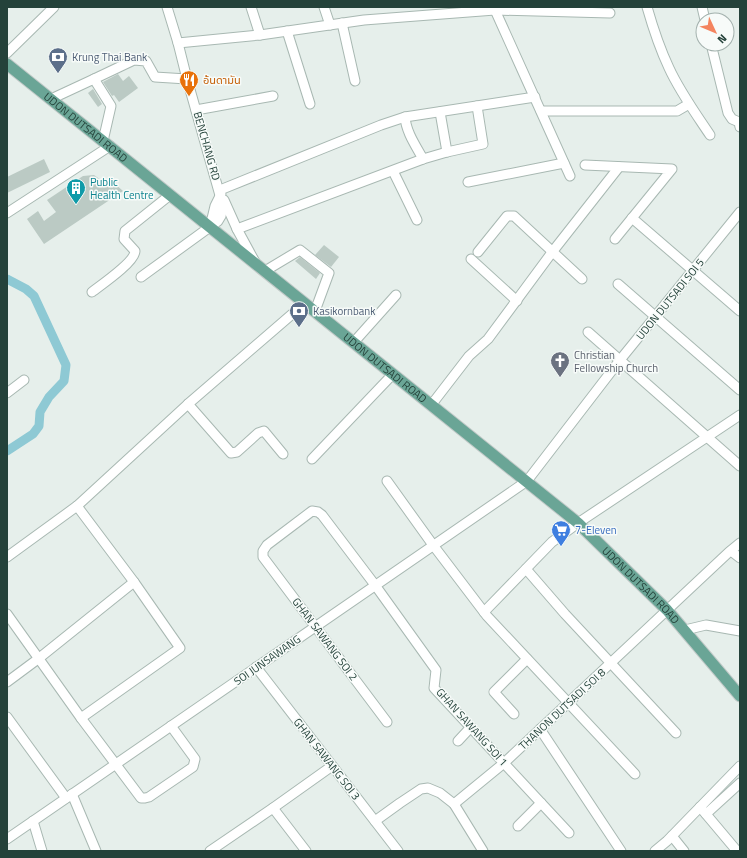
<svg xmlns="http://www.w3.org/2000/svg" width="747" height="858" viewBox="0 0 747 858" font-family="'Titillium Web','Noto Sans Thai',sans-serif">
	<style>
		.lines { fill: none; stroke-linecap: round; stroke-linejoin: round }
		.canal { stroke: #8ec9d4; stroke-width: 9 }
		.building { fill: #bbcac4 }
		.minor-casing { stroke: #a8b8b2; stroke-width: 11 }
		.major-casing { stroke: #c2cac8; stroke-width: 13 }
		.minor { stroke: #fff; stroke-width: 9 }
		.major { stroke: #6aa596; stroke-width: 11 }
		.labels { text-anchor: middle; stroke-width: 3; stroke-linejoin: round; paint-order: stroke }
		.service-label { font-size: 11px; fill: #4e5e75; stroke: #f7fbf9; text-anchor: start }
		.food-label { font-size: 11px; fill: #c56008; stroke: #f7fbf9; text-anchor: start }
		.street-label { font-size: 11px; fill: #24423a; stroke: #f7fbf9 }
		.culture-label { font-size: 11px; fill: #0d838f; stroke: #f7fbf9; text-anchor: start }
		.worship-label { font-size: 11px; fill: #5b616d; stroke: #f7fbf9; text-anchor: start }
		.shop-label { font-size: 11px; fill: #366cbe; stroke: #f7fbf9; text-anchor: start }
	</style>
	<rect width="100%" height="100%" fill="#e6efeb"/>
	<g class="lines">
		<!-- canal -->
		<polyline class="canal" points="7,279 26,289 34,296 66,365 64,381 49,397 40,412 39,426 33,434 7,451"/>
	</g>
	<!-- building -->
	<g class="building">
		<polygon points="118,74 123,81 129,76 138,88 119,102 114,95 112,96 103,82"/>
		<polygon points="93,89 102,104 98,107 88,93"/>
		<polygon points="44,159 50,172 7,193 7,177"/>
		<polygon points="94,175 105,183 113,182 123,191 44,244 27,219 38,211 44,221 56,212 47,200 83,176"/>
		<polygon points="324,245 339,257 331,267 315,255"/>
		<polygon points="300,257 320,273 316,279 295,261"/>
	</g>
	<g class="lines">
		<defs>
			<g id="minor">
				<polyline points="251,7 260,35"/>
				<polyline points="324,7 330,25"/>
				<path d="M647 7C653 28 660 49 669 68 680 92 696 114 710 135"/>
				<polyline points="702,7 705,20"/>
				<polyline points="495,10 570,176"/>
				<polyline points="342,23 355,81"/>
				<polyline points="287,31 310,104"/>
				<polyline points="178,43 260,35 364,20 495,10 610,13"/>
				<polyline points="711,44 728,113 732,119 739,122 740,127"/>
				<polyline points="7,53 54,7"/>
				<polyline points="94,79 134,60 146,61 155,77 187,79"/>
				<polyline points="51,99 94,79 111,106 103,141"/>
				<polyline points="196,110 273,96"/>
				<polyline points="541,111 677,111 689,104"/>
				<polyline points="440,112 447,152"/>
				<path d="M405 117C406 132 416 146 423 159"/>
				<polyline points="585,165 672,169 615,239"/>
				<polyline points="393,171 417,220"/>
				<polyline points="468,182 564,163"/>
				<polyline points="220,190 381,125 405,117 535,97"/>
				<polyline points="224,200 237,229 255,262"/>
				<polyline points="7,213 110,146"/>
				<polyline points="632,218 740,311"/>
				<polyline points="210,227 215,206 221,194"/>
				<polyline points="237,229 423,159 447,152 483,144 477,106"/>
				<polyline points="478,252 507,216 514,216 582,279"/>
				<polyline points="471,259 517,301"/>
				<polyline points="265,271 300,250 329,273 315,311"/>
				<polyline points="141,277 218,221 221,216 223,206 187,79 178,43 167,7"/>
				<polyline points="618,284 740,390"/>
				<path d="M92 292C101 285 135 262 135 251L124 239 125 231 170 195"/>
				<polyline points="588,332 740,466"/>
				<polyline points="354,342 396,295"/>
				<polyline points="7,393 24,380"/>
				<polyline points="188,404 231,453 237,452 258,433 264,431 283,454"/>
				<polyline points="432,404 469,356 488,339 553,251 619,167"/>
				<polyline points="312,459 393,374"/>
				<polyline points="387,481 433,545 487,616 635,774"/>
				<polyline points="731,551 740,558"/>
				<polyline points="7,557 77,506"/>
				<polyline points="526,569 565,614 676,733"/>
				<polyline points="134,582 77,506 188,404 305,303"/>
				<polyline points="484,612 552,542 578,523 740,415"/>
				<polyline points="7,614 81,718 141,798 145,798 149,797 193,767 195,759 171,726"/>
				<polyline points="685,630 706,625 740,631"/>
				<polyline points="256,667 398,851"/>
				<polyline points="7,682 38,659 134,582 180,648 81,718"/>
				<polyline points="514,714 494,692 527,659"/>
				<polyline points="7,717 66,798"/>
				<polyline points="387,722 263,557 263,551 267,545 312,511 318,512 322,515 375,585 436,670 434,688 569,833"/>
				<polyline points="540,729 621,851"/>
				<polyline points="458,741 471,727"/>
				<polyline points="72,794 96,851"/>
				<polyline points="454,804 504,763 729,552 740,543"/>
				<polyline points="700,807 737,851"/>
				<polyline points="273,808 306,851"/>
				<polyline points="706,814 740,783"/>
				<polyline points="33,821 42,851"/>
				<polyline points="375,821 400,803 421,789 428,788 440,793 454,804 483,851"/>
				<polyline points="518,826 541,803"/>
				<polyline points="672,836 684,851"/>
				<polyline points="7,839 527,481 620,360 740,212"/>
				<polyline points="210,851 273,808 332,766"/>
				<polyline points="655,851 667,841 740,766"/>
			</g>
			<g id="major">
				<path id="s1" d="M7 64 578 523 667 610 740 696"/>
			</g>
		</defs>
		<!-- minor casing -->
		<use href="#minor" class="minor-casing"/>
		<!-- major casing -->
		<use href="#major" class="major-casing"/>
		<!-- minor -->
		<use href="#minor" class="minor"/>
		<!-- major -->
		<use href="#major" class="major"/>
	</g>
	<!-- icons -->
	<defs>
		<symbol id="bank-pin" viewBox="-11 -11 22 30"><path d="M0 17L-7.5 6A9.5 9.5 0 1 1 7.5 6Z" fill="#5c6f8a" stroke="#f7fbf9"/><path d="M-6-4H6V4H-6ZM0-2.3a2.3 2.3 0 1 0 0 4.6a2.3 2.3 0 1 0 0-4.6Z" fill="#fff"/></symbol>
		<symbol id="restaurant-pin" viewBox="-11 -11 22 30"><path d="M0 17L-7.5 6A9.5 9.5 0 1 1 7.5 6Z" fill="#e8710a" stroke="#f7fbf9"/><path d="M-5-6h1v4h1v-4h1v4h1v-4h1v5L-1.5 .5V6h-2V.5L-5-1ZM5-6V6H3V1.5H1.5Q1.5-4 5-6Z" fill="#fff"/></symbol>
		<symbol id="building-pin" viewBox="-11 -11 22 30"><path d="M0 17L-7.5 6A9.5 9.5 0 1 1 7.5 6Z" fill="#0f9aa8" stroke="#f7fbf9"/><path d="M-4-6H4V6H1V3H-1V6H-4ZM-2.5-4.3h1.7v1.8h-1.7ZM.8-4.3h1.7v1.8H.8ZM-2.5-1h1.7V.8h-1.7ZM.8-1h1.7V.8H.8Z" fill="#fff"/></symbol>
		<symbol id="church-pin" viewBox="-11 -11 22 30"><path d="M0 17L-7.5 6A9.5 9.5 0 1 1 7.5 6Z" fill="#6b7280" stroke="#f7fbf9"/><path d="M-1.2-6h2.4v3.5h3.3v2.4h-3.3V6h-2.4V-.1h-3.3v-2.4h3.3Z" fill="#fff"/></symbol>
		<symbol id="supermarket-pin" viewBox="-11 -11 22 30"><path d="M0 17L-7.5 6A9.5 9.5 0 1 1 7.5 6Z" fill="#3f7fe0" stroke="#f7fbf9"/><path d="M-6-5.5h2.5l.6 2H6L4.5 2H-2.5L-4.4-4H-6ZM-1.5 3.2a1.3 1.3 0 1 0 .1 0ZM3 3.2a1.3 1.3 0 1 0 .1 0Z" fill="#fff"/></symbol>
	</defs>
	<g fill-rule="evenodd">
		<use href="#bank-pin" x="47" y="46" width="22" height="30"/>
		<use href="#restaurant-pin" x="178" y="69" width="22" height="30"/>
		<use href="#building-pin" x="65" y="177" width="22" height="30"/>
		<use href="#bank-pin" x="288" y="300" width="22" height="30"/>
		<use href="#church-pin" x="549" y="350" width="22" height="30"/>
		<use href="#supermarket-pin" x="550" y="519" width="22" height="30"/>
	</g>
	<g class="labels">
		<!-- service labels -->
		<g class="service-label">
			<text x="72" y="61">Krung Thai Bank</text>
			<text x="313" y="315">Kasikornbank</text>
		</g>
		<!-- food labels -->
		<g class="food-label">
			<text x="203" y="84">อ้นดามัน</text>
		</g>
		<!-- street labels -->
		<g class="street-label">
			<text dy="4" stroke="none"><textPath href="#s1" startOffset="101">UDON DUTSADI ROAD</textPath></text>
			<text transform="translate(207 146) rotate(74)" y="4">BENCHANG RD</text>
			<text transform="translate(670 299) rotate(-51)" y="4">UDON DUTSADI SOI 5</text>
			<text dy="4" stroke="none"><textPath href="#s1" startOffset="485">UDON DUTSADI ROAD</textPath></text>
			<text dy="4" stroke="none"><textPath href="#s1" startOffset="821">UDON DUTSADI ROAD</textPath></text>
			<text transform="translate(325 639) rotate(53)" y="4">GHAN SAWANG SOI 2</text>
			<text transform="translate(267 660) rotate(-35)" y="4">SOI JUNSAWANG</text>
			<text transform="translate(562 709) rotate(-43)" y="4">THANON DUTSADI SOI 8</text>
			<text transform="translate(472 727) rotate(48)" y="4">GHAN SAWANG SOI 1</text>
			<text transform="translate(327 759) rotate(52)" y="4">GHAN SAWANG SOI 3</text>
		</g>
		<!-- culture labels -->
		<g class="culture-label">
			<text x="90" y="186">Public<tspan x="90" dy="13">Health Centre</tspan></text>
		</g>
		<!-- worship labels -->
		<g class="worship-label">
			<text x="574" y="359">Christian<tspan x="574" dy="13">Fellowship Church</tspan></text>
		</g>
		<!-- shop labels -->
		<g class="shop-label">
			<text x="575" y="534">7-Eleven</text>
		</g>
	</g>
	<!-- border -->
	<rect width="747" height="858" fill="none" stroke="#24423a" stroke-width="16"/>
	<!-- north arrow -->
	<g transform="translate(715 32) rotate(134)"><circle r="19" fill="#f7fbf9" stroke="#a3b1ad"/>
	<path d="M0-3L7 15L0 10L-7 15Z" fill="#f4845f"/>
	<text y="-6" font-size="11" font-weight="bold" text-anchor="middle" fill="#24423a">N</text>
	</g>
</svg>
